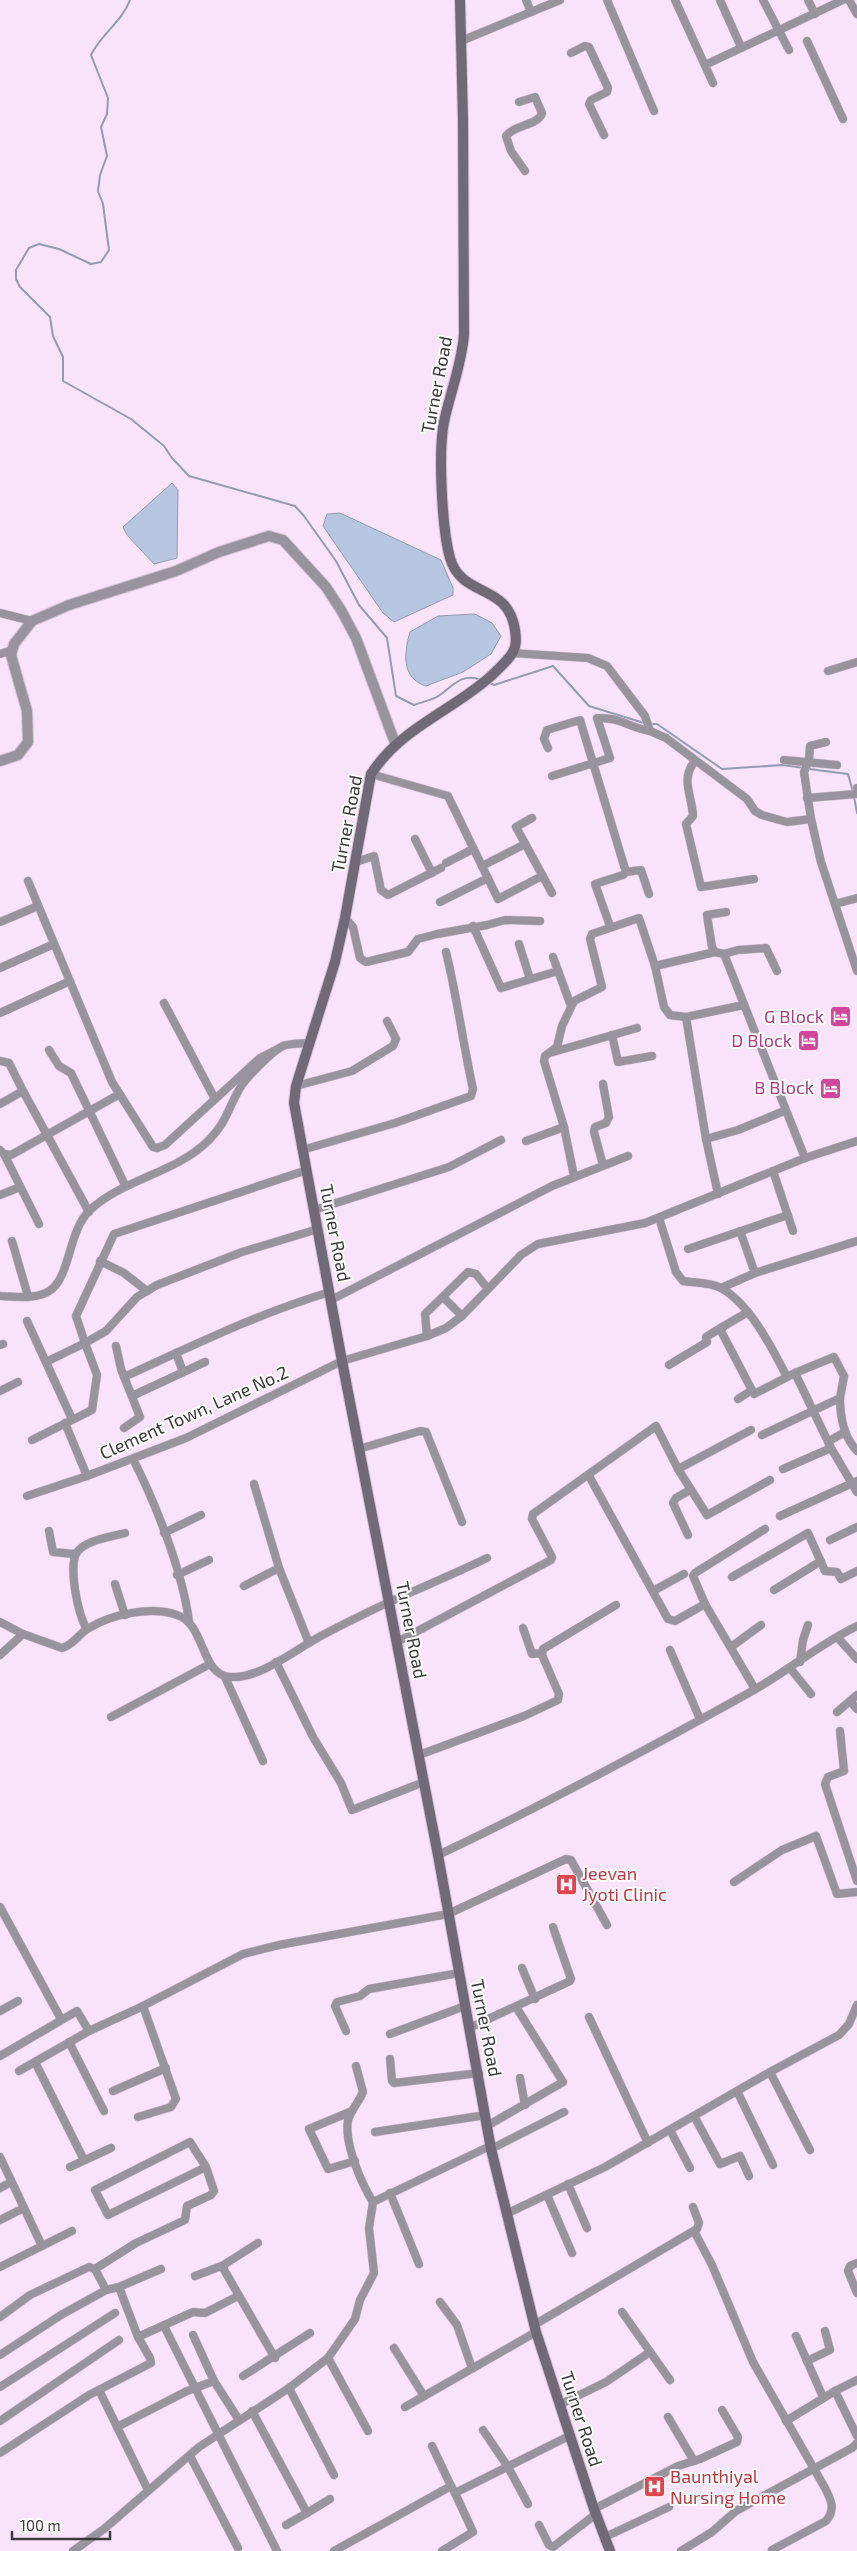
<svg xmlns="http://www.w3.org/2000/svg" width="857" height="2551" viewBox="0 0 857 2551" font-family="'Exo 2',sans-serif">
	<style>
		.water { fill: #b6c6e0; stroke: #929bb0 }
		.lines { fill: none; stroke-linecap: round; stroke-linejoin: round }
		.stream { stroke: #929bb0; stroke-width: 2 }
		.minor-casing { stroke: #d3c1d5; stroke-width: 9 }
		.tertiary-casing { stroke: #d3c1d5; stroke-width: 12 }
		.secondary-casing { stroke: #d3c1d5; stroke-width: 12 }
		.minor { stroke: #99939d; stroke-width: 8 }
		.tertiary { stroke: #99939d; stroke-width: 10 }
		.secondary { stroke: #726978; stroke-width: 10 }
		.labels { text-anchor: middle; stroke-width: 4; stroke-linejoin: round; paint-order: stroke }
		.street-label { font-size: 18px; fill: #3f3740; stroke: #fff }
		.hotel-label { font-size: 18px; fill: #b23c85; stroke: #fff; text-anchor: end }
		.health-label { font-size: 18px; fill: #be3a42; stroke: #fff; text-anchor: start }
	</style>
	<rect width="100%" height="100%" fill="#f8e3fa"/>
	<!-- water -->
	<g class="water">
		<polygon points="172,483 178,490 177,558 154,564 127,535 123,527"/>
		<polygon points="340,513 441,560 453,588 453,595 394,622 383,613 323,526 327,514"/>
		<path d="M475 614 492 623 501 636 491 654 463 672 426 686C401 678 404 653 410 632L438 616Z"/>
	</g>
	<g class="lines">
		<!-- stream -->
		<g class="stream">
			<path d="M130 0C122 22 101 34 91 55L108 98 107 114 101 127 107 156 100 175 98 191 103 204 109 250 101 262 91 264 59 249 39 244 29 248 16 270V279L20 287 50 317 53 336 63 357V381L131 419 164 446 172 458 189 476 295 506 304 516 336 561 359 605 387 638 396 696 414 705C422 702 433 700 440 695 453 686 462 672 481 680"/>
			<polyline points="490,683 494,685 553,666 589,706 644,723"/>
			<polyline points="651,724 657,724 722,769 783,765 804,768"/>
			<polyline points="809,769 848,774 853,792"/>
			<polyline points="854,796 857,813"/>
		</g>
		<defs>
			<g id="minor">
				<polyline points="526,0 531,12"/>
				<polyline points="607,0 654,111"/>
				<polyline points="675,0 713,83"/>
				<polyline points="720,0 741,47"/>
				<polyline points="763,0 789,50"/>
				<polyline points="808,0 815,14"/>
				<polyline points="849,0 857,14"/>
				<polyline points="461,41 560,0"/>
				<polyline points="807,41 843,119"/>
				<polyline points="571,53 585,46 589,47 608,88 607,92 591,100 589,104 604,135"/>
				<polyline points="705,65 843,0"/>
				<path d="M519 102 535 97 542 113C539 125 514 125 506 136L511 151 525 171"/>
				<polyline points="0,613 32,621"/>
				<polyline points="512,653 588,658 607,666 645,716 650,731 666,738 747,799 755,811 762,815 787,822 811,819"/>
				<polyline points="0,654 12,650"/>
				<polyline points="828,671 857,662"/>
				<polyline points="826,742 810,746 809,760 804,772 811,819 821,862 857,971"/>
				<polyline points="548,748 544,739 547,730 580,720 626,872 623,875 595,884 610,926"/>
				<polyline points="784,760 837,765"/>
				<path d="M695 761C680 779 692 795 693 816L686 824 701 887 754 879"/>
				<polyline points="371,774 448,796 498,899 542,876"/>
				<path d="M552 776 610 758 597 718C620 717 630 728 650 731"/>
				<polyline points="807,798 856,794 857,788"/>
				<polyline points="532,818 516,827 552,893"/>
				<polyline points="415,839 432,873"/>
				<polyline points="356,862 374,856 381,890 388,895 441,868"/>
				<polyline points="446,863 473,849"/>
				<polyline points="482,866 525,844"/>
				<polyline points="626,872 641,870 649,894"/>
				<polyline points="28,881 112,1082 153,1147 157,1148 165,1145 260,1058 278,1049"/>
				<polyline points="440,902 488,878"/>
				<polyline points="835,904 857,898"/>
				<polyline points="726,912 707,915 712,947 715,952 724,954 805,1158 857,1141"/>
				<polyline points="345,918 353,927 360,958 366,962 408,952 418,939 437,934 487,925 505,920 540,921"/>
				<polyline points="0,922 38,906"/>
				<polyline points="473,926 501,988 558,971"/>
				<polyline points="519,944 530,979"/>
				<polyline points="724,954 738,950 766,948 777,971"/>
				<polyline points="553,957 571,1006"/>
				<polyline points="655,966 715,952"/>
				<polyline points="0,968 54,944"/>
				<polyline points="164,1003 215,1099"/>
				<polyline points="0,1013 70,981"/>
				<polyline points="686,1017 706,1139 718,1194"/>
				<polyline points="612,1035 618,1062 652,1056"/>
				<polyline points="49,1050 59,1066 71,1073 125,1185"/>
				<polyline points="553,1052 637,1028"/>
				<polyline points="0,1061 9,1063 23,1091"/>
				<polyline points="603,1084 609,1117 606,1123 595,1127 594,1132 603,1165"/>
				<polyline points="296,1086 352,1071 393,1046 396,1039 387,1021"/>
				<polyline points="0,1104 23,1091 89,1212"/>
				<polyline points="706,1139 738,1130 784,1111"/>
				<polyline points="526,1141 564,1127"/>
				<polyline points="0,1150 4,1154 11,1155 118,1095"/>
				<path d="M302 1150 395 1123 471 1096 473 1089C463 1043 457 997 446 952"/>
				<polyline points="4,1154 39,1224"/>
				<polyline points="773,1171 793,1231"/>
				<polyline points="574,1176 564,1127 544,1061 545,1056 557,1047 562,1026 574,1001 602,987 590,939 592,934 639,918 655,966 664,1007 670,1015 686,1017 744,1005"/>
				<polyline points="0,1195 20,1187"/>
				<polyline points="314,1210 449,1167 501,1140"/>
				<path d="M659 1218 676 1272 683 1281C695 1283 709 1282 721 1288 750 1304 772 1348 787 1377"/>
				<polyline points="740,1231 755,1273"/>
				<polyline points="12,1241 28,1296"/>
				<polyline points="688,1249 788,1215"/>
				<polyline points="100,1261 124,1273 147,1291"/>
				<polyline points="721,1288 755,1273 857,1241"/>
				<path d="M0 1296C15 1297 39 1300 52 1289 70 1274 69 1231 89 1211 124 1178 175 1174 209 1140 228 1120 227 1110 240 1088 245 1079 273 1050 283 1046 291 1043 301 1044 309 1043"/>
				<polyline points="443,1297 462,1316"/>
				<polyline points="331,1300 552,1186 628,1156"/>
				<polyline points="748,1312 724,1326 721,1331 754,1394 795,1373 834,1357 844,1376 840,1398 762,1435"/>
				<polyline points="27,1321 72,1419"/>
				<polyline points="427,1336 425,1314 468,1272 476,1274 488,1289"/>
				<polyline points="0,1345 3,1344"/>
				<polyline points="116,1346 121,1369 140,1417 124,1428"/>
				<polyline points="176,1353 183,1372"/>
				<polyline points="46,1362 85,1343 76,1316 114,1234 307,1170"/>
				<polyline points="669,1365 707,1342 706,1337 722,1327"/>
				<polyline points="795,1373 831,1448 857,1492"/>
				<path d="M124 1377C192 1346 259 1313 330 1292"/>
				<polyline points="0,1391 18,1382"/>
				<polyline points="132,1396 205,1362"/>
				<path d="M840 1398C840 1417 843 1436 857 1451"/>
				<polyline points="738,1399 752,1390"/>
				<polyline points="65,1423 87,1476"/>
				<polyline points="32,1440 92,1410 97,1375 85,1343 106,1331 137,1297 157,1285 242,1252 318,1229"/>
				<polyline points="829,1441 845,1432"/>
				<polyline points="359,1449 420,1431 426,1432 462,1522"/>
				<path d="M133 1459C156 1504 183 1573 189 1622"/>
				<polyline points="678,1469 751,1430"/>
				<polyline points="783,1469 831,1448"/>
				<polyline points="589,1476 668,1619 675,1621 705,1604"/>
				<polyline points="254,1484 279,1568 309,1643"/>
				<polyline points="27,1496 87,1476 186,1438 342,1361 427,1336 446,1328 462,1316 521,1255 538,1244 645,1223 805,1158"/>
				<polyline points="780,1516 857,1481"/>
				<polyline points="49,1531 53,1552 75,1554"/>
				<polyline points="164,1533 201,1515"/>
				<polyline points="688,1535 673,1503 676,1498 690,1490"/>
				<polyline points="830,1540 857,1527"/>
				<polyline points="177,1575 209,1560"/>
				<polyline points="732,1577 808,1533 825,1571 837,1572 841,1579 857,1571"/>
				<polyline points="115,1584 125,1615"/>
				<polyline points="244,1586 279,1568"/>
				<polyline points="774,1590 821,1561"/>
				<polyline points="653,1591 684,1574"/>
				<path d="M0 1622 23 1634 62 1648C74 1645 79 1633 89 1628 112 1614 151 1606 177 1615 206 1624 200 1676 231 1677 259 1679 295 1650 319 1637 341 1625 364 1614 387 1603 420 1588 454 1574 487 1558"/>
				<polyline points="523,1628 532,1654 542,1653"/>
				<path d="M87 1629C78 1617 67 1562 78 1551 87 1540 111 1537 125 1533"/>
				<polyline points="838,1638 857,1659"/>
				<polyline points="397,1642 551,1560 552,1557 532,1519 533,1514 656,1426 678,1469 707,1515 770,1480"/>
				<polyline points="731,1647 761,1625"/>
				<polyline points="670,1650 700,1719"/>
				<polyline points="0,1655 23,1634"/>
				<polyline points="276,1662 313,1737 341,1783 352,1810 424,1782"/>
				<polyline points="800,1662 803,1640 808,1625"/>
				<polyline points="790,1668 811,1694"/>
				<polyline points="225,1677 263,1761"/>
				<polyline points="755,1689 705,1604 693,1576 695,1573 765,1529"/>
				<polyline points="850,1701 857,1709"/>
				<polyline points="837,1712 857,1695"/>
				<polyline points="111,1717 210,1664"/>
				<polyline points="840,1731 844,1771 828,1777 825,1784 857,1881"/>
				<polyline points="419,1755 524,1716 558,1700 559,1694 542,1655 543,1649 616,1605"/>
				<path d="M438 1855C546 1804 650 1748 754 1690 789 1670 821 1643 857 1626"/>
				<polyline points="734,1882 782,1850 816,1836 837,1894 857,1892"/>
				<polyline points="0,1907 61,2019"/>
				<polyline points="522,1968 535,1999"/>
				<polyline points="0,2011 18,2001"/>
				<polyline points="589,2017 648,2143"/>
				<polyline points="469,2028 570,1981 571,1979 553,1927"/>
				<polyline points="346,2031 335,2006 337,2002 360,1996 369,1989 459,1973"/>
				<polyline points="390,2034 465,2006"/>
				<polyline points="69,2042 104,2111"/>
				<polyline points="0,2056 77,2011 89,2031 139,2008 243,1954 279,1945 448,1914 566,1859 571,1860 607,1925"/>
				<polyline points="390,2059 392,2081 394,2083 479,2073"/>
				<polyline points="35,2062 84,2160"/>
				<path d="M356 2066 363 2092C359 2102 351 2110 348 2120 344 2143 361 2183 373 2202"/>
				<polyline points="19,2071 89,2031"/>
				<polyline points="770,2072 810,2150"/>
				<polyline points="520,2078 525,2105"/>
				<polyline points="113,2091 166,2068"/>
				<polyline points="737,2091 773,2165"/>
				<polyline points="352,2111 309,2129 328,2169 355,2161"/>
				<polyline points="694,2116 720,2164 740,2156 749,2176"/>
				<polyline points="138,2117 171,2107 176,2099 143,2006"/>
				<polyline points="487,2126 563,2082 516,2007"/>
				<polyline points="670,2130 690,2168"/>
				<polyline points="375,2132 486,2115"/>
				<polyline points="491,2149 564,2112"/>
				<polyline points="0,2157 42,2246"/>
				<polyline points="70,2167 111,2148"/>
				<polyline points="568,2184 587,2228"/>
				<polyline points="0,2188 11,2182"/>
				<polyline points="390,2193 419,2264"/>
				<polyline points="547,2195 572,2253"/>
				<polyline points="506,2214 605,2167 770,2072 839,2035 849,2024 857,2005"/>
				<polyline points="0,2220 24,2208"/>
				<path d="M694 2231 712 2265 753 2362 825 2488C831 2500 836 2509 826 2521L772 2550"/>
				<polyline points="258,2243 225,2264 223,2268 275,2358"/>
				<polyline points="857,2263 850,2266 848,2271 857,2293"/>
				<polyline points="0,2267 72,2231"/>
				<polyline points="95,2269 136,2243 185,2220 187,2206 211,2195 214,2191 206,2167 190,2142 95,2190 108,2215 206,2167"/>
				<polyline points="195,2276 224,2265"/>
				<polyline points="440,2302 457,2325 472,2368"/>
				<polyline points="622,2312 670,2380"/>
				<polyline points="0,2317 30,2295 89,2267 95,2269 106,2290"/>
				<polyline points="534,2325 697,2229 699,2223 693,2207"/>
				<polyline points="164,2326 277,2551"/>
				<polyline points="193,2335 214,2381 239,2420"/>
				<polyline points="796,2336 823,2397"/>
				<polyline points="138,2337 193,2312 205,2313 238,2296"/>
				<polyline points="394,2348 424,2396"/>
				<polyline points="0,2355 61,2315 106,2290 119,2287 161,2269"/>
				<polyline points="328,2358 368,2431"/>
				<polyline points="807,2361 830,2350 825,2331"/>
				<polyline points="243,2376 310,2333"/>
				<polyline points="857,2380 835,2391 857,2436"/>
				<polyline points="0,2387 115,2313"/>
				<polyline points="289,2388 334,2475"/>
				<polyline points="99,2390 148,2490"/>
				<polyline points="559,2405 606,2382 650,2352"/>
				<polyline points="405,2407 536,2332"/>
				<polyline points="252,2411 307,2513 330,2499"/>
				<polyline points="668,2417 694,2461"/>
				<polyline points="0,2421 119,2340"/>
				<polyline points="786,2421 835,2391"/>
				<polyline points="117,2427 187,2391 214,2381"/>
				<polyline points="483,2430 508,2467 528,2504"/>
				<polyline points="432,2446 451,2486"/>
				<polyline points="0,2453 89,2395 151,2363 150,2358 138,2337 119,2287"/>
				<polyline points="190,2456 238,2548"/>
				<polyline points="594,2509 678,2466 700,2459 737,2442 738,2437 722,2410"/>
				<polyline points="286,2525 307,2513"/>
				<polyline points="539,2525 549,2545 553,2547 596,2514"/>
				<polyline points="605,2537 669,2507"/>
				<polyline points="73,2551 104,2529 199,2447 289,2388 328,2358 355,2319 360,2300 374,2273 369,2228 373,2202 490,2146"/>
				<polyline points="334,2551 451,2486 455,2493"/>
				<polyline points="442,2551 473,2532 455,2493 569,2436"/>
				<polyline points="681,2551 712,2532 736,2511 852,2448 857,2443"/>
			</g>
			<polyline id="tertiary" points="0,761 18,755 28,742 27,711 11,655 14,644 32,621 69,605 176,571 219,552 269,536 283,540 326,587 341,610 356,638 395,743"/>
			<path id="secondary" d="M460 0 463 120 464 334C462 364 450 393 444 422 438 452 442 529 450 558 462 599 508 582 515 630 516 638 517 644 513 652 508 661 498 669 490 677 450 712 401 728 371 774L345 918 335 962 296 1086 294 1103 342 1361 438 1855 491 2149 536 2332 594 2509 610 2551"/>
		</defs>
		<!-- minor casing -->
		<use href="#minor" class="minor-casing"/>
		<!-- tertiary casing -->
		<use href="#tertiary" class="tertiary-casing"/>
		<!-- secondary casing -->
		<use href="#secondary" class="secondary-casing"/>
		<!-- minor -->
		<use href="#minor" class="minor"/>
		<!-- tertiary -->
		<use href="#tertiary" class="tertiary"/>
		<!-- secondary -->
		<use href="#secondary" class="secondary"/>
	</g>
	<!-- icons -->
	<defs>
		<symbol id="hotel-square" viewBox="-11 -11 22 22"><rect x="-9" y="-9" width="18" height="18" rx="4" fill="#d1479c" stroke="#fff"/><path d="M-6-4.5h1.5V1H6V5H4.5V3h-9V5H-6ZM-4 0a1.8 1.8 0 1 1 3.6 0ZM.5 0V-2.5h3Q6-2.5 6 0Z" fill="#fff"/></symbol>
		<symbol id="hospital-square" viewBox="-11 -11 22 22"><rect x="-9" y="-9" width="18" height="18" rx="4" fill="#e0444e" stroke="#fff"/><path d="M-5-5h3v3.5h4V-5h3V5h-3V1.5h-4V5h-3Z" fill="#fff"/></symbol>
	</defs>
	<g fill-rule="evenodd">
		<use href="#hotel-square" x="828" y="1004" width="25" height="25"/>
		<use href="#hotel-square" x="796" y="1028" width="25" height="25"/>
		<use href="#hotel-square" x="818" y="1076" width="25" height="25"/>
		<use href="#hospital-square" x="554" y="1872" width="25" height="25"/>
		<use href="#hospital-square" x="642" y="2474" width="25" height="25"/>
	</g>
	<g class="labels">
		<!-- street labels -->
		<g class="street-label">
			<text transform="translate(437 385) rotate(-79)" y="6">Turner Road</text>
			<text transform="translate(347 824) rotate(-79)" y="6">Turner Road</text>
			<text transform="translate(335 1233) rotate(79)" y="6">Turner Road</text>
			<text transform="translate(194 1413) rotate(-24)" y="6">Clement Town, Lane No.2</text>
			<text transform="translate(411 1630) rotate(79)" y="6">Turner Road</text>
			<text transform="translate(486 2028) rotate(79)" y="6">Turner Road</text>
			<text transform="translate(581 2419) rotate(72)" y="6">Turner Road</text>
		</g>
		<!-- hotel labels -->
		<g class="hotel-label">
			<text x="824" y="1023">G Block</text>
			<text x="792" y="1047">D Block</text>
			<text x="814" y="1094">B Block</text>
		</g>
		<!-- health labels -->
		<g class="health-label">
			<text x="582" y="1880">Jeevan<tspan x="582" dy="21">Jyoti Clinic</tspan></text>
			<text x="670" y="2483">Baunthiyal<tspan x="670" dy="21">Nursing Home</tspan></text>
		</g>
	</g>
	<!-- scale -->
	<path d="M12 2531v8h98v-8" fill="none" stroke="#3f3740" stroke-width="2.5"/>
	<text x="20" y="2531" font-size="15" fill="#3f3740" stroke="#ffffff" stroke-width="4" paint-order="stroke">100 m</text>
</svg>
